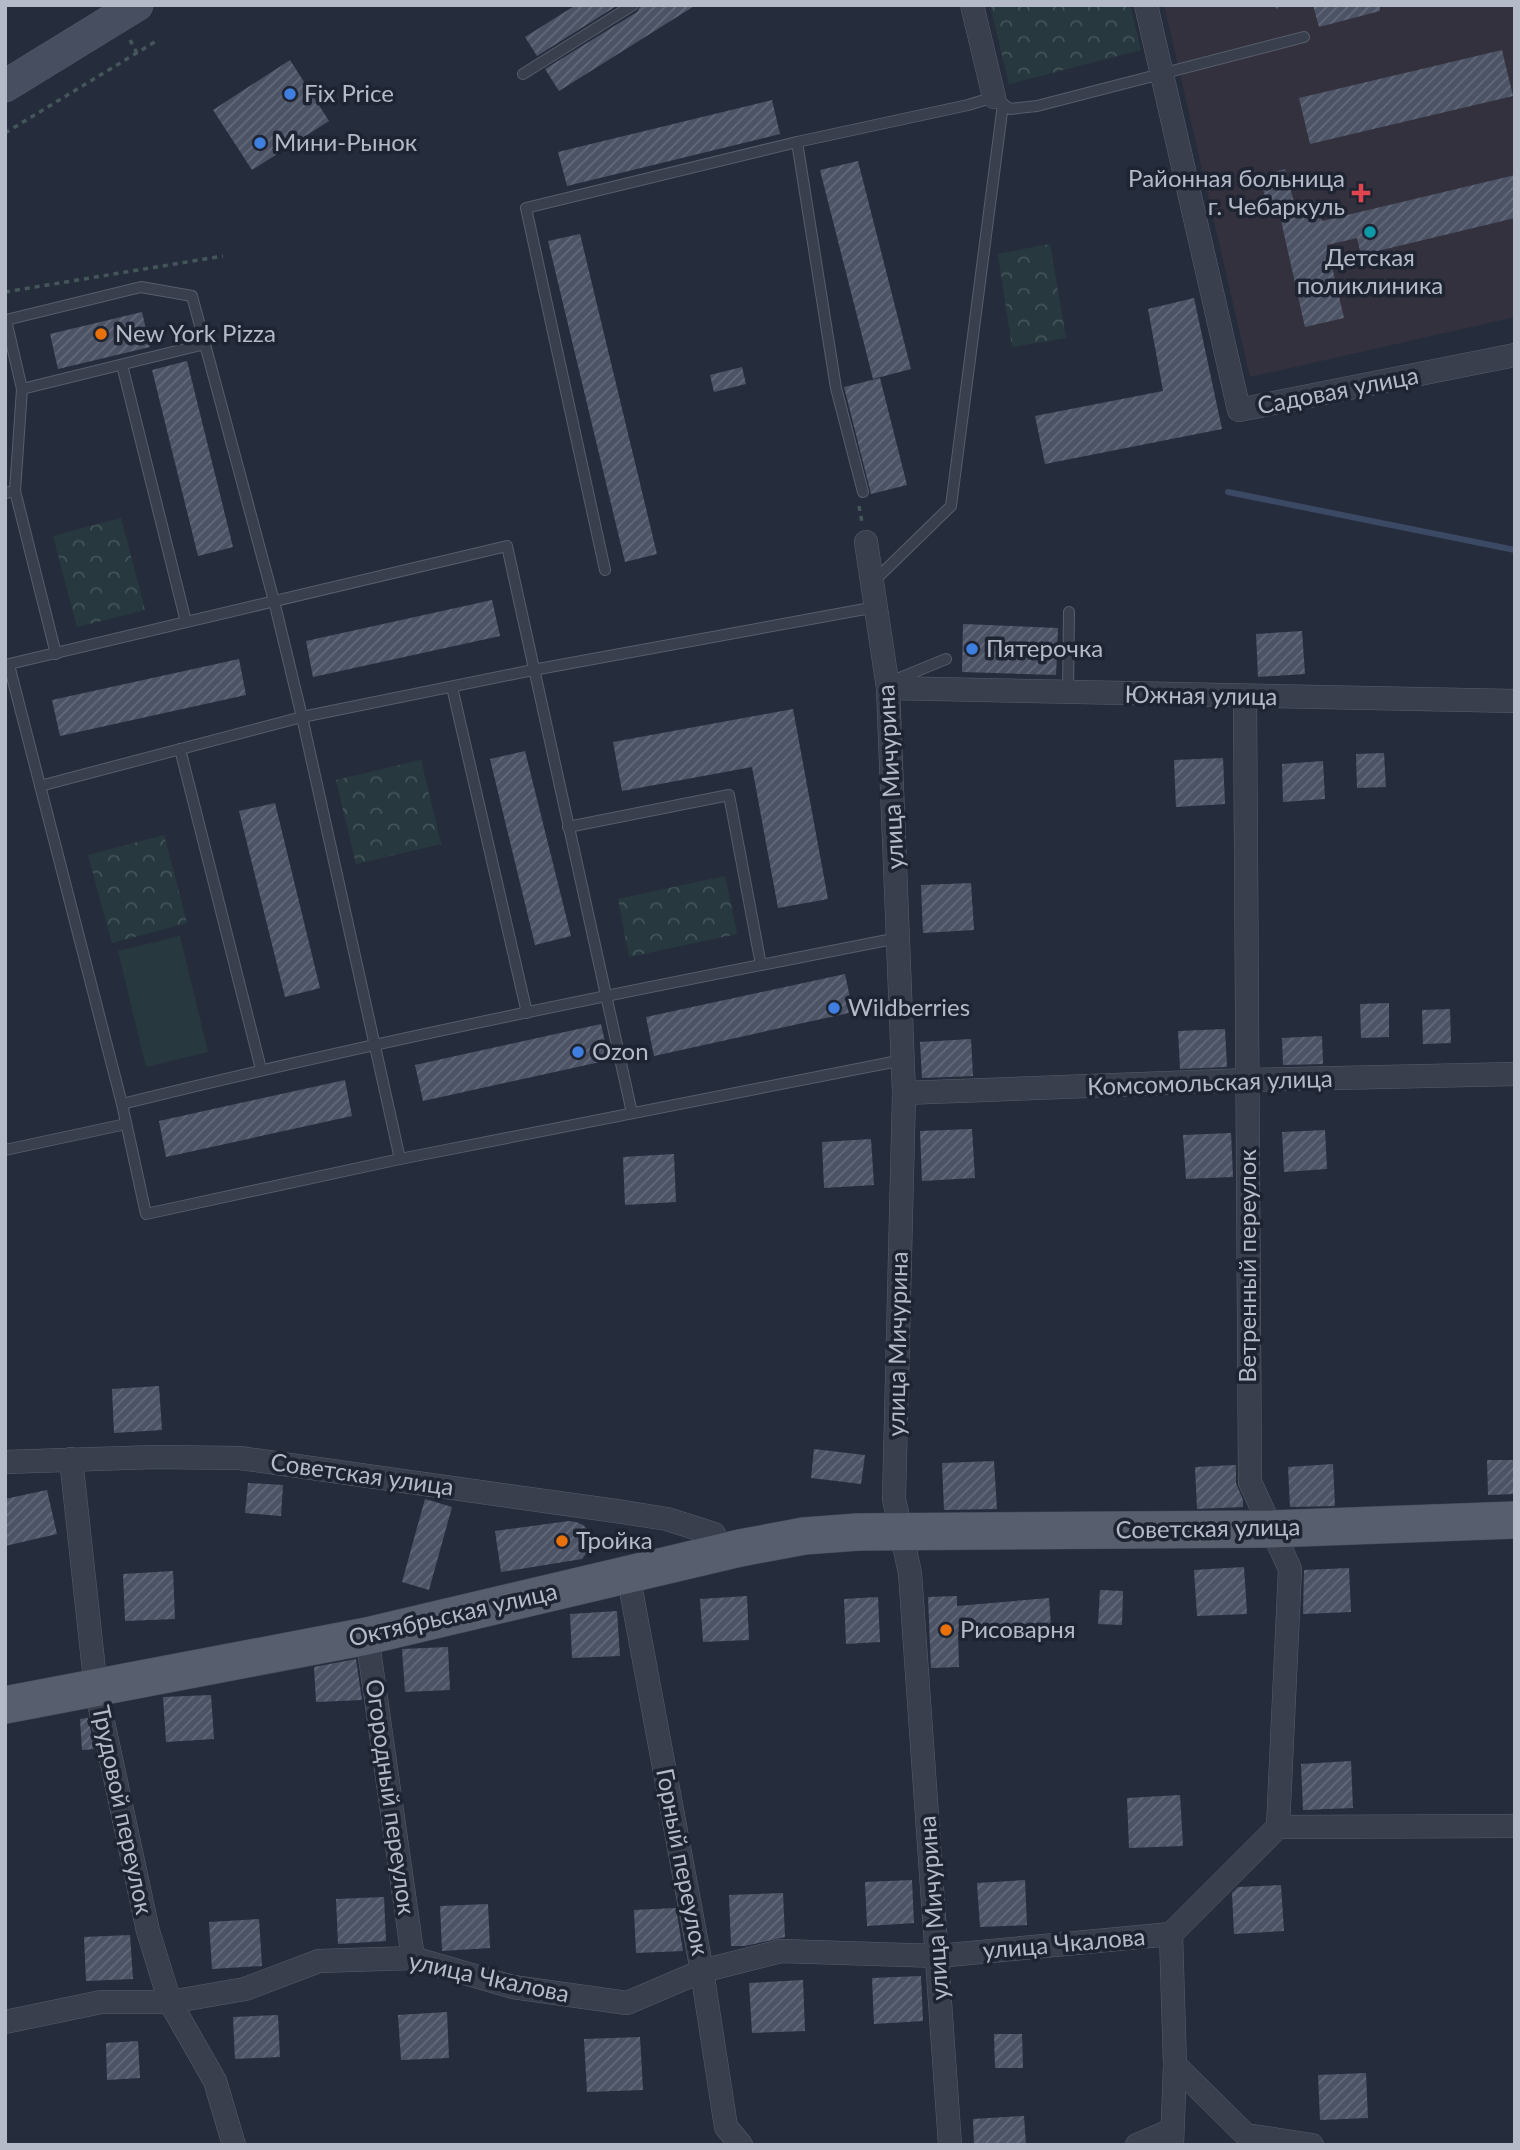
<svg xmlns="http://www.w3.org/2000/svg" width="1520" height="2150" viewBox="0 0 1520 2150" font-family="Lato,sans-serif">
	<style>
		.medical { fill: #34313e }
		.forest { fill: url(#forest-crowns) }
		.pitch { fill: #27393e }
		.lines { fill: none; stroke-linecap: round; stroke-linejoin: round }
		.stream { stroke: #3c4965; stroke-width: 6 }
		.building { fill: url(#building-hatch) }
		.service-casing { stroke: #575d6b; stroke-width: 12 }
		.minor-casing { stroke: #575d6b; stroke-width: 24 }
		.secondary-casing { stroke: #575d6b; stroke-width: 33 }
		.primary-casing { stroke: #424856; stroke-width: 38 }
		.path { stroke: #45565b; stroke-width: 3.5; stroke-dasharray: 5 5; stroke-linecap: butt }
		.service { stroke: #393f4d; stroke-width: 10 }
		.minor { stroke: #393f4d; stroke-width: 23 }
		.secondary { stroke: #474e60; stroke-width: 32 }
		.primary { stroke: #575e6d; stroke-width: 37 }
		.shop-dot { fill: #3f7fe0; stroke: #1e2432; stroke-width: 2.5 }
		.health-dot { fill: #e0444e; stroke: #1e2432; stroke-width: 2.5 }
		.culture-dot { fill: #0f9aa8; stroke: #1e2432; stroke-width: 2.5 }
		.food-dot { fill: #e8710a; stroke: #1e2432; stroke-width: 2.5 }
		.labels { text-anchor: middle; stroke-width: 7; stroke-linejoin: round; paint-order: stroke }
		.poi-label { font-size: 24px; fill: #b5bac8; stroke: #1e2432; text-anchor: start }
		.street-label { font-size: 24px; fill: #b5bac8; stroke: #1e2432 }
	</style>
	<defs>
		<pattern id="forest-crowns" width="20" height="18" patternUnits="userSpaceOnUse" patternTransform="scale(1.75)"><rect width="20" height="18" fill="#27393e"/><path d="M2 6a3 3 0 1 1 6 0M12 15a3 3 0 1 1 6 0" fill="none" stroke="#445458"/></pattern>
		<pattern id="building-hatch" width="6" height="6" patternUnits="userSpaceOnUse" patternTransform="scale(1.75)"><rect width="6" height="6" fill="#4c5365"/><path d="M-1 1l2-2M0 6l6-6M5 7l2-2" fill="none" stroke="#646a7a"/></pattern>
	</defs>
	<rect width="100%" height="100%" fill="#252d3d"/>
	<!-- medical -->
	<polygon class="medical" points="1164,5 1515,5 1515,317 1250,377"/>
	<!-- forest -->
	<g class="forest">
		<polygon points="990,5 1130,5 1141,50 1009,84"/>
		<polygon points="1050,244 1066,338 1012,347 998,254"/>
		<polygon points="121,518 145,610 77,627 53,536"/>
		<polygon points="421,760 441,844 356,864 336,780"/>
		<polygon points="164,835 187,923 112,943 88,855"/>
		<polygon points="725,876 737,934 629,957 618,899"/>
	</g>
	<!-- pitch -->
	<polygon class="pitch" points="180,936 208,1052 146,1067 118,951"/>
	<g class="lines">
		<!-- stream -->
		<polyline class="stream" points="1228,492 1515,550"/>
	</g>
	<!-- building -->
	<g class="building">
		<polygon points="576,5 618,5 537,56 525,37"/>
		<polygon points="641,5 696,5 559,91 545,69 637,12"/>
		<polygon points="1313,5 1380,5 1380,11 1319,27"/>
		<polygon points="1502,50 1513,96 1310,144 1299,98"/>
		<polygon points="290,60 329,121 252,170 213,110"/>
		<polygon points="772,100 780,134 567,186 558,152"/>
		<polygon points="858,161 911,369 873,379 820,170"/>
		<polygon points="1285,169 1295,206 1317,201 1322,221 1515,175 1515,218 1361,255 1357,238 1327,245 1344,318 1305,327 1277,203 1267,205 1260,176"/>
		<polygon points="580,234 657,554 625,562 548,241"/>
		<polygon points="1194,298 1222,429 1045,464 1035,416 1163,391 1148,309"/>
		<polygon points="142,312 150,347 58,369 50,334"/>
		<polygon points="187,361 233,547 198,556 152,370"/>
		<polygon points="742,367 746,384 714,392 710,375"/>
		<polygon points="880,378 907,485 871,494 844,387"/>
		<polygon points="492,600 500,636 313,677 306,641"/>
		<polygon points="963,624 1058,628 1056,675 962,672"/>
		<polygon points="1302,631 1305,674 1258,677 1256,634"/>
		<polygon points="239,659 246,695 60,736 52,700"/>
		<polygon points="793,709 828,899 778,908 752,767 622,791 613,742"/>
		<polygon points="525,751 571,936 535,945 490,759"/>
		<polygon points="1384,753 1386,787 1357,788 1356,754"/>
		<polygon points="1223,758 1225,804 1176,807 1174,760"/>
		<polygon points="1323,761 1325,799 1283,802 1282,764"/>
		<polygon points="275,803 320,988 285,997 239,811"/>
		<polygon points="971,883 974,930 923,933 921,885"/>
		<polygon points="845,974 853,1012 654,1056 646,1017"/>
		<polygon points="1389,1003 1389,1037 1361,1038 1360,1004"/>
		<polygon points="1450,1009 1451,1043 1423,1044 1422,1010"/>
		<polygon points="601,1024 609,1060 423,1101 415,1065"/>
		<polygon points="1225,1029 1227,1067 1180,1069 1178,1031"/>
		<polygon points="1322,1036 1323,1064 1283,1065 1282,1038"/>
		<polygon points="971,1039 973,1076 922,1078 920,1042"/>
		<polygon points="345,1080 352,1116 166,1157 159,1121"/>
		<polygon points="972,1129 975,1178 922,1181 920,1131"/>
		<polygon points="1325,1130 1327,1169 1284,1172 1282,1132"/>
		<polygon points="1231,1133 1233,1177 1186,1179 1183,1135"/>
		<polygon points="871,1139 874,1185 824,1188 822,1142"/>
		<polygon points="674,1154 676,1202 625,1205 623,1157"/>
		<polygon points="159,1386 162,1430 114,1433 112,1389"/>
		<polygon points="814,1449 865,1455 861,1484 811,1478"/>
		<polygon points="1487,1460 1515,1460 1515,1494 1488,1495"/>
		<polygon points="994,1461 997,1509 944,1510 942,1463"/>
		<polygon points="1333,1464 1335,1506 1290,1507 1288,1467"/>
		<polygon points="1236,1465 1236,1483 1243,1500 1243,1507 1197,1509 1195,1467"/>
		<polygon points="248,1483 283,1485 281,1516 245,1513"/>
		<polygon points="47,1490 57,1534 5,1546 5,1499"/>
		<polygon points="425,1499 452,1507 429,1590 402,1582"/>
		<polygon points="569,1521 576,1522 583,1525 589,1531 591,1538 591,1547 582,1559 501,1572 495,1531"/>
		<polygon points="1244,1567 1247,1614 1197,1616 1194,1570"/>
		<polygon points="1349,1568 1351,1612 1303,1614 1304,1570"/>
		<polygon points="173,1571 175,1619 125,1621 123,1574"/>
		<polygon points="1100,1590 1123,1591 1122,1625 1098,1624"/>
		<polygon points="747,1596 749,1640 703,1642 700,1599"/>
		<polygon points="957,1596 957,1606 1049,1598 1051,1625 958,1632 959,1667 931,1668 928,1597"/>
		<polygon points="878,1597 880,1642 846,1644 844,1599"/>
		<polygon points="617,1611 620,1656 572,1658 570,1614"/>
		<polygon points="448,1647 450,1690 405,1692 402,1649"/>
		<polygon points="356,1659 362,1700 316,1702 314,1667"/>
		<polygon points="211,1695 214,1739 166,1742 163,1697"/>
		<polygon points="88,1718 95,1749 82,1750 80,1719"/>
		<polygon points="1351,1761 1353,1808 1303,1810 1301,1764"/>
		<polygon points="1180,1795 1183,1846 1129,1848 1127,1798"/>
		<polygon points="912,1880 914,1923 867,1926 865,1882"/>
		<polygon points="1025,1880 1027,1925 980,1927 977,1883"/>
		<polygon points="1281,1885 1284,1931 1234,1934 1232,1893 1238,1887"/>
		<polygon points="783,1893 785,1937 745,1946 731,1946 729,1895"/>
		<polygon points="384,1897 386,1941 338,1944 336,1899"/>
		<polygon points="488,1904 490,1948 442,1951 440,1906"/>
		<polygon points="676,1908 683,1951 636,1953 634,1910"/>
		<polygon points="259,1919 262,1966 212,1969 209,1922"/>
		<polygon points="130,1935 133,1979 86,1981 84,1937"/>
		<polygon points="921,1976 923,2021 874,2024 872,1978"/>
		<polygon points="803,1980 805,2031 752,2033 749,1983"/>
		<polygon points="447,2012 449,2058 401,2060 398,2015"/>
		<polygon points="278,2015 280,2057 235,2059 233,2017"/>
		<polygon points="994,2034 1022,2034 1023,2068 995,2068"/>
		<polygon points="640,2037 643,2090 587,2092 584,2039"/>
		<polygon points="138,2041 140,2078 107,2080 106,2043"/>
		<polygon points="1366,2073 1368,2118 1320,2120 1318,2075"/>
		<polygon points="1024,2116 1026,2145 974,2145 973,2119"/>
	</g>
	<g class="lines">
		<defs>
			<g id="service">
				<polyline points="523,74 633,5"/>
				<polyline points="797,142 836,388 863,492"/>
				<polyline points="122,365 186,622"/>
				<polyline points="22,389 6,320 141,287 192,296 274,601 302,717 400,1159"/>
				<polyline points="15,491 22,389 205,344"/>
				<polyline points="5,493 15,491 56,654"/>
				<polyline points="605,570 526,208 797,142 968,105 994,97 1010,109 1037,106 1304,37"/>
				<polyline points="872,583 951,506 1003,104"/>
				<polyline points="5,665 507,546 632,1113"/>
				<polyline points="9,665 122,1104 146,1214 400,1159 903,1060"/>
				<polyline points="890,682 946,659"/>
				<polyline points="452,687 527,1013"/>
				<polyline points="1068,693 1069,612"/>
				<polyline points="180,749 261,1069"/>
				<polyline points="40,786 302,717 533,670 876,607"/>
				<polyline points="568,827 729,795 761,965"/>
				<path d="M122 1104C379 1040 638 989 898 938"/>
				<polyline points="5,1150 126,1124"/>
			</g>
			<g id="minor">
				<polyline points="972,5 994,97"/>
				<polyline points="1146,5 1239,410 1515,355"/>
				<polyline points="866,542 888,688 904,1093 894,1499 910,1573 950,2145"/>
				<polyline points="888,688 1515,701"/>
				<polyline points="1245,697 1250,1482 1290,1569 1278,1827"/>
				<polyline points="904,1093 1247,1080 1515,1074"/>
				<polyline points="71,1459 96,1689 148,1931 170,2002 215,2081 234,2145"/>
				<polyline points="5,1462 155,1457 240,1458 616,1511 667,1519 714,1534"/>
				<polyline points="628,1574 702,1971 726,2127 741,2145"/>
				<polyline points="367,1636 413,1958"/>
				<polyline points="1171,1934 1175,2065 1172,2145"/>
				<polyline points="5,2022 101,2002 170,2002 245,1989 319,1961 413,1958 513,1987 627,2003 702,1971 781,1951 938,1956 1171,1934 1278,1827 1515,1826"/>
				<polyline points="1175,2065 1246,2135 1312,2145"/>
				<polyline points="1137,2145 1172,2130"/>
			</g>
			<polyline id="secondary" points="5,86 137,5"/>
			<polyline id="primary" points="5,1705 367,1636 740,1548 804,1536 858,1532 1271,1529 1515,1520"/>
		</defs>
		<!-- service casing -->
		<use href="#service" class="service-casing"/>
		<!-- minor casing -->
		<use href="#minor" class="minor-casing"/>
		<!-- secondary casing -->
		<use href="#secondary" class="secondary-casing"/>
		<!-- primary casing -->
		<use href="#primary" class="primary-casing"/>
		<!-- path -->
		<g class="path">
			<polyline points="1275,5 1278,8"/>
			<polyline points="130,40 137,53"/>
			<polyline points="5,133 158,40"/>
			<polyline points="5,292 223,256"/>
			<polyline points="859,506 862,522"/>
		</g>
		<!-- service -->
		<use href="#service" class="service"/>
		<!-- minor -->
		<use href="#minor" class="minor"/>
		<!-- secondary -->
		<use href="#secondary" class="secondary"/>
		<!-- primary -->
		<use href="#primary" class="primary"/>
	</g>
	<!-- markers -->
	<g class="shop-dot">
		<circle cx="290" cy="94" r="7"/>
		<circle cx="260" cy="143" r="7"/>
		<circle cx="972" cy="649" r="7"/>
		<circle cx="834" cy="1008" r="7"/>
		<circle cx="578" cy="1052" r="7"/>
	</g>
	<path class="health-dot" d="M1357.5 182.5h7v7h7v7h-7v7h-7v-7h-7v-7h7z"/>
	<circle class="culture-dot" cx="1370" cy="232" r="7"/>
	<g class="food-dot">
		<circle cx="101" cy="334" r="7"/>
		<circle cx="562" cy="1541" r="7"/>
		<circle cx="946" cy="1630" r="7"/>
	</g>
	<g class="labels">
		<!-- poi labels -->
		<g class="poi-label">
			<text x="304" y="102">Fix Price</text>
			<text x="274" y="151">Мини-Рынок</text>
			<text x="1345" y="187" text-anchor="end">Районная больница<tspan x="1345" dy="28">г. Чебаркуль</tspan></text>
			<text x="1370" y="266" text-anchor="middle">Детская<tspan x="1370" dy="28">поликлиника</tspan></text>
			<text x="115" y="342">New York Pizza</text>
			<text x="986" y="657">Пятерочка</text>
			<text x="848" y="1016">Wildberries</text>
			<text x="592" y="1060">Ozon</text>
			<text x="576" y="1549">Тройка</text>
			<text x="960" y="1638">Рисоварня</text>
		</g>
		<!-- street labels -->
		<g class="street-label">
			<text transform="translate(1338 391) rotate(-11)" y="8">Садовая улица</text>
			<text transform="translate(1201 696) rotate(1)" y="8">Южная улица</text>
			<text transform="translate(891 777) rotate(-93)" y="8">улица Мичурина</text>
			<text transform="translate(1210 1083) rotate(-2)" y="8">Комсомольская улица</text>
			<text transform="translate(1248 1266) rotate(-90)" y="8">Ветренный переулок</text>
			<text transform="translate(898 1344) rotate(-89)" y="8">улица Мичурина</text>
			<text transform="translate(362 1475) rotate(8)" y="8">Советская улица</text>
			<text transform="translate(1208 1529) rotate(-1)" y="8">Советская улица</text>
			<text transform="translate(453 1615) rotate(-13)" y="8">Октябрьская улица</text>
			<text transform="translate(390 1797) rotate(82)" y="8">Огородный переулок</text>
			<text transform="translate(122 1810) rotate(78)" y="8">Трудовой переулок</text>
			<text transform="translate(682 1862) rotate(79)" y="8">Горный переулок</text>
			<text transform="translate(934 1908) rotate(-94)" y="8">улица Мичурина</text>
			<text transform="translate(1064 1944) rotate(-5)" y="8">улица Чкалова</text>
			<text transform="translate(489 1978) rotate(12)" y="8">улица Чкалова</text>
		</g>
	</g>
	<!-- border -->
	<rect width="1520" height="2150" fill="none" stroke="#b5bac8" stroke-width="14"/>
</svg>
